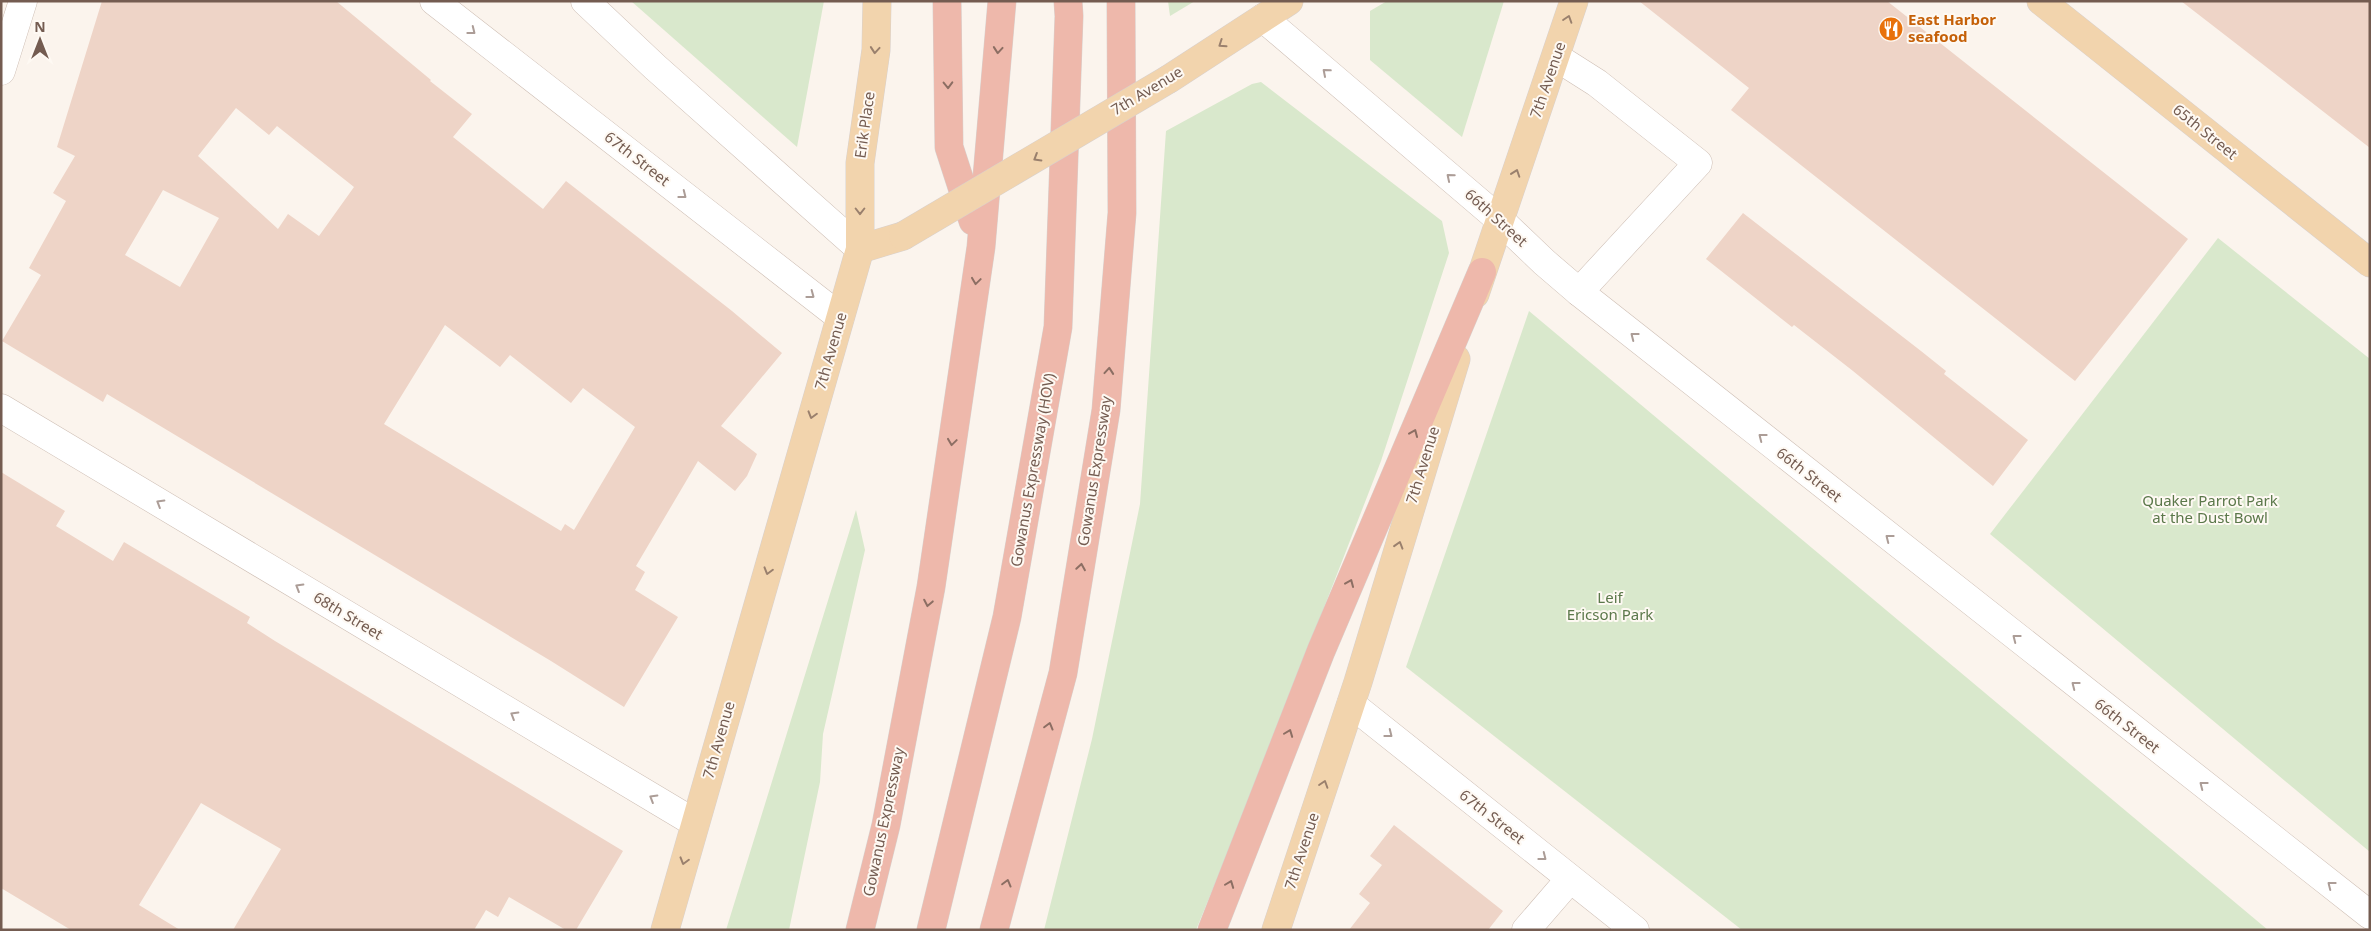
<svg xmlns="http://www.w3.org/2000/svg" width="2371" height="931" viewBox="0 0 2371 931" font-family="'Noto Sans',sans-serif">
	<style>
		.green { fill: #d9e8cc }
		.building { fill: #eed4c7; fill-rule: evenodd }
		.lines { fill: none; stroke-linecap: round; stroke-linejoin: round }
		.minor-casing { stroke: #cdbdb3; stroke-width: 29 }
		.major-casing { stroke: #d8d1ce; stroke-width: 29 }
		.highway-casing { stroke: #d8d1ce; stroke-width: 29 }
		.minor { stroke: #fff; stroke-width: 28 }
		.major { stroke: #f2d4ad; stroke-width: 28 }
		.highway { stroke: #eeb8ab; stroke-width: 28 }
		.major-bridge-casing { stroke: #d8d1ce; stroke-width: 29; stroke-linecap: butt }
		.major-bridge { stroke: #f2d4ad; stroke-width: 28 }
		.oneway { stroke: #9a806d }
		.oneway2 { stroke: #ac9d97 }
		.oneway3 { stroke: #8c6e63 }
		.labels { text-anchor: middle; stroke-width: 4; stroke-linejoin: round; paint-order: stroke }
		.food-label { font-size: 15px; font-weight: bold; fill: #c56008; stroke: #fef9f3; text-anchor: start }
		.street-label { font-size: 15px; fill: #745c51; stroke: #fef9f3 }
		.park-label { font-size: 15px; fill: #5b784a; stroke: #fef9f3 }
	</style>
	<rect width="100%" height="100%" fill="#fbf4ed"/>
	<!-- green -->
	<g class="green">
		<polygon points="631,1 824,1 797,147"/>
		<polygon points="1168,1 1195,1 1170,16"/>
		<polygon points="1387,1 1504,1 1462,137 1370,60 1370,11"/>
		<polygon points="1261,82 1442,221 1449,253 1381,461 1248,803 1196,930 1044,930 1092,739 1140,504 1166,131 1252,84"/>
		<polygon points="2218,238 2370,359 2370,852 1990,534"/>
		<polygon points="1529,311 2268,930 1742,930 1406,667"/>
		<polygon points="856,510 865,550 823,734 820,782 789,930 726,930"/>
	</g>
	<!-- building -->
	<g class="building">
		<path d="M102 1H336L431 80 430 81 472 114 453 137 543 209 566 181 732 311 782 353 721 426 757 454 747 476 735 491 698 461 636 566 645 572 635 590 678 617 624 707 551 661 107 394 103 402 2 341 41 275 29 268 66 201 53 193 75 156 57 147ZM236 108 269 135 277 126 354 187 319 236 288 214 278 229 198 156ZM163 190 219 218 180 287 125 255ZM445 325 500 367 510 355 571 403 583 388 635 427 574 530 565 524 561 531 384 424Z"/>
		<polygon points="1639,1 1887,1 2188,239 2075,381 1731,110 1749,88"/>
		<polygon points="2181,1 2370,1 2370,148 2265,66"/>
		<polygon points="1743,213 1921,351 1946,371 1944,374 2028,440 1993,486 1853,371 1794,325 1792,327 1706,259"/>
		<polygon points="1,472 65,511 56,526 113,561 124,542 250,617 247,623 275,641 623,851 576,930 566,930 509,897 498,917 486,910 474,930 233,930 281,849 201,803 139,905 180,930 71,930 1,888"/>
		<polygon points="1394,825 1503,911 1488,930 1349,930 1370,903 1359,894 1382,865 1370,856"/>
	</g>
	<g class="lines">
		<defs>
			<g id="minor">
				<polyline points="434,1 840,317"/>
				<polyline points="585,1 655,67 860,249"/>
				<polyline points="1263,18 1500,220 1544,262 1579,292 2370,915"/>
				<polyline points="1556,57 1597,83 1698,163 1579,292"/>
				<polyline points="1,71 23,1"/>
				<polyline points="1,408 695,823"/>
				<polyline points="1351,704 1635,930"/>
				<polyline points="1526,930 1570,879"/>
			</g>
			<g id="major">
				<polyline points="2041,1 2370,263"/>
				<polyline points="1169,79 1289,1"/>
				<polyline points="860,249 903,236"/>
				<polyline points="1475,294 1574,1"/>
				<polyline points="665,930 860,249 860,163 876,50 877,1"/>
				<polyline points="1276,930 1358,682 1456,359"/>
			</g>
			<g id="highway">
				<polyline points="947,1 949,147 973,221"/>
				<polyline points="860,930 886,825 931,587 981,247 1002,1"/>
				<polyline points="931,930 1007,617 1058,327 1069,16 1068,1"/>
				<polyline points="994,930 1063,673 1106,410 1122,213 1121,1"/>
				<polyline points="1212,930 1321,651 1482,272"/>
			</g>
		</defs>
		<!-- minor casing -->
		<use href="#minor" class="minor-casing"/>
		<!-- major casing -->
		<use href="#major" class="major-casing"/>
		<!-- highway casing -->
		<use href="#highway" class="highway-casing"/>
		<!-- minor -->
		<use href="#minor" class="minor"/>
		<!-- major -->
		<use href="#major" class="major"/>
		<!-- highway -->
		<use href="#highway" class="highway"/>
		<defs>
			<polyline id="major-bridge" points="903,236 1169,79"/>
		</defs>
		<!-- major-bridge casing -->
		<use href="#major-bridge" class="major-bridge-casing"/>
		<!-- major-bridge -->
		<use href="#major-bridge" class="major-bridge"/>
	</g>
	<!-- one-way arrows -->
	<defs><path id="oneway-chevron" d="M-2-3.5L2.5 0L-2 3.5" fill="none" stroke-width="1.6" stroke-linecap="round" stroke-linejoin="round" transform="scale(1.25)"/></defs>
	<g class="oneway">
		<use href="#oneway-chevron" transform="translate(1568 19) rotate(-72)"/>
		<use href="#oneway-chevron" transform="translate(1222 44) rotate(146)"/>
		<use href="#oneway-chevron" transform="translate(875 50) rotate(95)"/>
		<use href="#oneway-chevron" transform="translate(1037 158) rotate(149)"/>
		<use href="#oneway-chevron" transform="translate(1516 173) rotate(-71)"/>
		<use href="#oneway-chevron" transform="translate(860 211) rotate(90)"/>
		<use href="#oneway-chevron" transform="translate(812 415) rotate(106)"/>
		<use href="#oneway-chevron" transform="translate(1399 545) rotate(-73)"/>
		<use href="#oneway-chevron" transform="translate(768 571) rotate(106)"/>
		<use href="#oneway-chevron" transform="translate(1324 784) rotate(-72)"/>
		<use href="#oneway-chevron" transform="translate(684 861) rotate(106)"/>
	</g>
	<g class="oneway2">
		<use href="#oneway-chevron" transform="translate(472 31) rotate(38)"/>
		<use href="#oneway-chevron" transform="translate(1326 72) rotate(-139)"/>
		<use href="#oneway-chevron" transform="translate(1450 177) rotate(-140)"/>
		<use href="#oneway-chevron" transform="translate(683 195) rotate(38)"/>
		<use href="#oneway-chevron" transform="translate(811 295) rotate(37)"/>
		<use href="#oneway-chevron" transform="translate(1634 336) rotate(-142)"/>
		<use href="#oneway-chevron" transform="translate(1762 437) rotate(-142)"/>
		<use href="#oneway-chevron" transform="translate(160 503) rotate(-149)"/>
		<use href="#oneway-chevron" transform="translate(1889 538) rotate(-142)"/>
		<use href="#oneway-chevron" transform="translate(299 587) rotate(-149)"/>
		<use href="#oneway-chevron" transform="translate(2016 638) rotate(-142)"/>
		<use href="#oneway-chevron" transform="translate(2075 685) rotate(-142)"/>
		<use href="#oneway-chevron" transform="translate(514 715) rotate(-149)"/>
		<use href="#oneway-chevron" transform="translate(1389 734) rotate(38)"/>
		<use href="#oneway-chevron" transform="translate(2203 785) rotate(-142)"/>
		<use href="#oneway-chevron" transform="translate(653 798) rotate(-149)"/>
		<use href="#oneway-chevron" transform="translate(1543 857) rotate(38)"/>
		<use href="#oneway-chevron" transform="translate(2331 885) rotate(-142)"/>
	</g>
	<g class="oneway3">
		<use href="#oneway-chevron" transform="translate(998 50) rotate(95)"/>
		<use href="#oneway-chevron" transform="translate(948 85) rotate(89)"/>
		<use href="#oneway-chevron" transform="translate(976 281) rotate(98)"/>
		<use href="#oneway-chevron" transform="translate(1109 371) rotate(-85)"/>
		<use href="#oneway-chevron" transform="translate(1414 433) rotate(-67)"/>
		<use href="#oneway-chevron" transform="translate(952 442) rotate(98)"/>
		<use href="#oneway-chevron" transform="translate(1081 567) rotate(-81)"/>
		<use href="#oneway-chevron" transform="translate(1350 583) rotate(-67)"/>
		<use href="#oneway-chevron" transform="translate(928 603) rotate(101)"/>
		<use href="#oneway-chevron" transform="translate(1049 726) rotate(-75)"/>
		<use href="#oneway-chevron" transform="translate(1289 733) rotate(-69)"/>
		<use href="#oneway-chevron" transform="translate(1007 883) rotate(-75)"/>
		<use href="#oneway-chevron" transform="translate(1230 884) rotate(-69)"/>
	</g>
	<!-- icons -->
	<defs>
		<symbol id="restaurant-disc" viewBox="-11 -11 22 22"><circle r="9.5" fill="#e8710a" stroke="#fef9f3"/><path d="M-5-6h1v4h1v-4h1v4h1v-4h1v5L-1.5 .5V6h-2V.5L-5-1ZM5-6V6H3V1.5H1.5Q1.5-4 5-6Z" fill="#fff"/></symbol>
	</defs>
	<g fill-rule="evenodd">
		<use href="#restaurant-disc" x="1877" y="15" width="28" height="28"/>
	</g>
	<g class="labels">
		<!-- food labels -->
		<g class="food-label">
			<text x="1908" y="25">East Harbor<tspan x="1908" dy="17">seafood</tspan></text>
		</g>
		<!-- street labels -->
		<g class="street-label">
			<text transform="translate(1548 80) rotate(-71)" y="5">7th Avenue</text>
			<text transform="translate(1147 91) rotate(-31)" y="5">7th Avenue</text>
			<text transform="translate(865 125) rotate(-82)" y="5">Erik Place</text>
			<text transform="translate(2205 132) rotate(39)" y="5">65th Street</text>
			<text transform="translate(637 159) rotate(38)" y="5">67th Street</text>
			<text transform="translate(1496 218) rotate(42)" y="5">66th Street</text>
			<text transform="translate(831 351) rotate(-74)" y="5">7th Avenue</text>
			<text transform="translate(1423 465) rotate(-73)" y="5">7th Avenue</text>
			<text transform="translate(1033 470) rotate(-80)" y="5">Gowanus Expressway (HOV)</text>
			<text transform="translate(1095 471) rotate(-81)" y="5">Gowanus Expressway</text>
			<text transform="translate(1809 475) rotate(38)" y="5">66th Street</text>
			<text transform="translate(348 616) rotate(31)" y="5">68th Street</text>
			<text transform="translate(2127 726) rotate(38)" y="5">66th Street</text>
			<text transform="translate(719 740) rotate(-74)" y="5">7th Avenue</text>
			<text transform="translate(1492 817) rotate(38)" y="5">67th Street</text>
			<text transform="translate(884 822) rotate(-78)" y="5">Gowanus Expressway</text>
			<text transform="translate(1302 851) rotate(-72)" y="5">7th Avenue</text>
		</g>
		<!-- park labels -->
		<g class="park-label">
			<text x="2210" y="506">Quaker Parrot Park<tspan x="2210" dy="17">at the Dust Bowl</tspan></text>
			<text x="1610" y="603">Leif<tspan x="1610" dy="17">Ericson Park</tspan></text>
		</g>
	</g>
	<!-- border -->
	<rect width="2371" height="931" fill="none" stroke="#745c51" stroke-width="5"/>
	<!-- north arrow -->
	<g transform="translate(40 40)" stroke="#fef9f3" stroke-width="4" paint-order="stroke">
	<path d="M0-4L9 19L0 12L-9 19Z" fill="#745c51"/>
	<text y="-8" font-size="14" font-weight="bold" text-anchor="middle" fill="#745c51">N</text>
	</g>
</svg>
